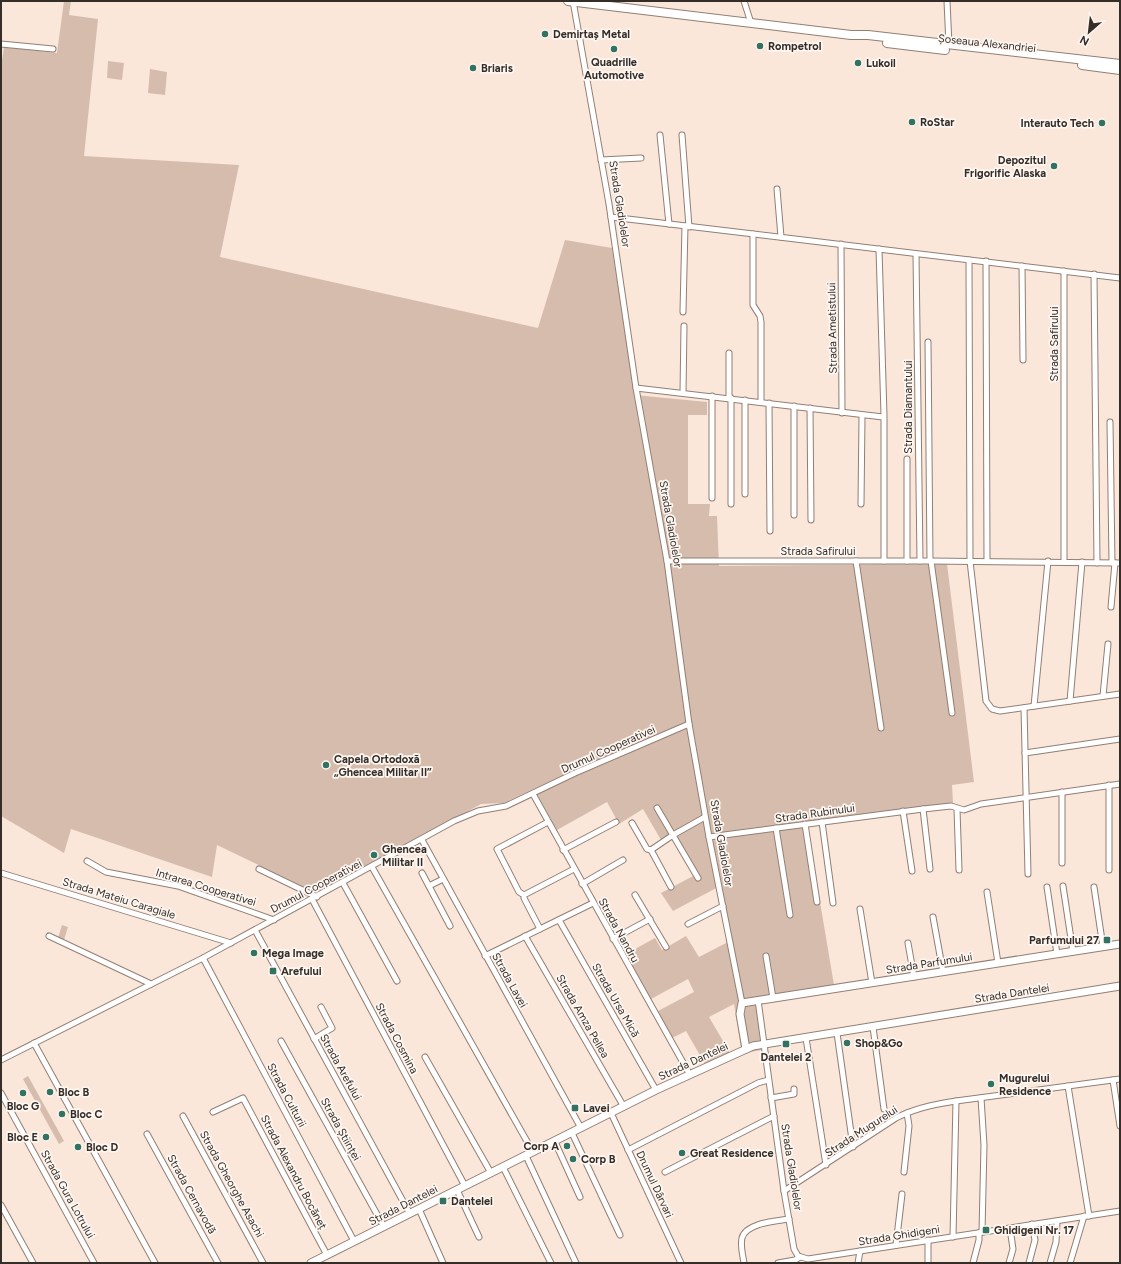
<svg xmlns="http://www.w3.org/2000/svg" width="1121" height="1264" viewBox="0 0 1121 1264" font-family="Figtree,sans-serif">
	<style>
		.green { fill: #d6bcad }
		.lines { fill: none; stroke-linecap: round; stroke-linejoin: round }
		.street-casing { stroke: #917f74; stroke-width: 7 }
		.secondary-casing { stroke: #917f74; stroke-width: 9 }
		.primary-casing { stroke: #917f74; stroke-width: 10 }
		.street { stroke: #fff; stroke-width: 5 }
		.secondary { stroke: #fff; stroke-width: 7 }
		.primary { stroke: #fff; stroke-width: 8 }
		.poi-dot { fill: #317261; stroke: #fef6f1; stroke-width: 1.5 }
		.labels { text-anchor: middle; stroke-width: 3.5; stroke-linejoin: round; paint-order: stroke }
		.poi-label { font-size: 11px; font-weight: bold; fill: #352d28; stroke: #fef6f1; text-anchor: start }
		.street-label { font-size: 11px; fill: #352d28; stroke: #fef6f1 }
	</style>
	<rect width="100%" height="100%" fill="#fbe6da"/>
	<!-- green -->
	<g class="green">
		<polygon points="64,1 71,1 69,15 98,19 84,156 239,165 220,257 538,328 565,240 612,248 635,395 707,402 707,415 688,415 688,504 710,504 709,516 717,516 719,566 947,564 974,782 952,785 953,803 807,825 834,985 756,999 761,1050 742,1054 734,1004 709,1017 730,1053 705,1064 686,1031 672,1038 658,1011 694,992 688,979 651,999 626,954 655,938 662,950 686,936 699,957 730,941 722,885 673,911 661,893 697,874 673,832 661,840 643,809 619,824 607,802 557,830 537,794 596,767 592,761 504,803 481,804 319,894 217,845 212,877 71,829 64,853 1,816 1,68 4,47 57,53"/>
		<polygon points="108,61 124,63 122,80 107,78"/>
		<polygon points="150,69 167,72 165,95 148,93"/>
		<polygon points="62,925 68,927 64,940 58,938"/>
		<polygon points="28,1076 64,1141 59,1144 23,1079"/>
	</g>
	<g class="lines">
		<defs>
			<g id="street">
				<polyline points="573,1 609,204 636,388 667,561 689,724 709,837 742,1003"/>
				<polyline points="744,1 751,23"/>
				<polyline points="947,1 949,45"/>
				<polyline points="1,44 53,49"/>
				<polyline points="660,135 669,224"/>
				<polyline points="682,135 689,227"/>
				<polyline points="601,160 641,158"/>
				<polyline points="777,189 781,237"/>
				<polyline points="611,217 1120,278"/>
				<polyline points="753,234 753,305 760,316 761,322 761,402"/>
				<polyline points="841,244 842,413"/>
				<polyline points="879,249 884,415 884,561"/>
				<polyline points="916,254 920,561"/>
				<polyline points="969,260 970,561 986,701 992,709 1000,711 1120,694"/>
				<polyline points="986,261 987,561"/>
				<polyline points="1022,266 1023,360"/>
				<polyline points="1094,274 1097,563"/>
				<polyline points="683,312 685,226"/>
				<polyline points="928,342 930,561"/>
				<polyline points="729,353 729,398"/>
				<polyline points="636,388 883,417"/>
				<polyline points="683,393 684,326"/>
				<polyline points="712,396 712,498"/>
				<polyline points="745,400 745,494"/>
				<polyline points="769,403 770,531"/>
				<polyline points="794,406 794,515"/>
				<polyline points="810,408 811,520"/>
				<polyline points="1110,422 1112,563"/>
				<polyline points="907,459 907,561"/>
				<polyline points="731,504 731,398"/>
				<polyline points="861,504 862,416"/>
				<polyline points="667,561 930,561 1120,563"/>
				<polyline points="856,561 881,728"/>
				<polyline points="931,561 952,713"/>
				<polyline points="1064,562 1064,271"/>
				<polyline points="1111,607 1115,563"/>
				<polyline points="1103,696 1108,644"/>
				<polyline points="1070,701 1082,562"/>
				<polyline points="1034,706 1048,561"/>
				<polyline points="1024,708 1028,874"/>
				<polyline points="1025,753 1120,739"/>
				<polyline points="1109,785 1109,870"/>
				<polyline points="1062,792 1062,863"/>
				<polyline points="533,794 690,1075"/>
				<polyline points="657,808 698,878"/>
				<polyline points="923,809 930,869"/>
				<polyline points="957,809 959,870"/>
				<polyline points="903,811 912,871"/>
				<polyline points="548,822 497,849 519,892 524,895 574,869"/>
				<polyline points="822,822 833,903"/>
				<polyline points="632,823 647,849 651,850"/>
				<polyline points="805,824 817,902"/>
				<polyline points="776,828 790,915"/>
				<polyline points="709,837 923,809 951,806 964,810 981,804 1120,784"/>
				<polyline points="422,840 581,1128"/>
				<polyline points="563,850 616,822"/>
				<polyline points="87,861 106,872 178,886 274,920"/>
				<polyline points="372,867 533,1152"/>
				<polyline points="259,869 317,897"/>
				<polyline points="1,873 231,943"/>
				<polyline points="422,873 450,926"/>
				<polyline points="343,883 397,981"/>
				<polyline points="582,884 623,860"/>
				<polyline points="429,886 443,879"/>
				<polyline points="1063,886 1073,952"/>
				<polyline points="671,887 651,850 673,835 705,817"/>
				<polyline points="1047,887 1057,954"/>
				<polyline points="1094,887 1103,947"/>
				<polyline points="987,892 998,963"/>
				<polyline points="635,895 666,947"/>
				<polyline points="524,898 540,929"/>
				<polyline points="312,899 465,1186"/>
				<polyline points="860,909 872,983"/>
				<polyline points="933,917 943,972"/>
				<polyline points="559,920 656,1090"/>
				<polyline points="688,924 723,906"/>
				<polyline points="255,930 410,1214"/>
				<polyline points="49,936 151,984"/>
				<polyline points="525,936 624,1107"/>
				<polyline points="613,939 650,919"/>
				<polyline points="908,943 914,977"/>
				<polyline points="485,956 593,903"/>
				<polyline points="766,956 773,998"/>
				<polyline points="203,958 354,1241"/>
				<polyline points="758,1000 784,1191 794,1249 798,1256 808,1259 1120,1211"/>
				<polyline points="873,1027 884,1109"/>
				<polyline points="837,1033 853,1147"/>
				<polyline points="806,1038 826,1165"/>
				<polyline points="314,1039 332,1028 321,1007"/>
				<polyline points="281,1041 384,1227"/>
				<polyline points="34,1043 155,1263"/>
				<polyline points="425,1057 491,1173"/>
				<polyline points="1,1060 203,958 454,821 478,811 506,806 575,773 689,724"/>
				<polyline points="1113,1080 1120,1126"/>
				<polyline points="1068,1086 1089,1216"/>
				<polyline points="1,1093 94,1263"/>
				<polyline points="771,1098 794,1094 794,1089"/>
				<polyline points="981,1098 984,1145 982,1232"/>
				<polyline points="213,1112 243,1098 327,1255"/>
				<polyline points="611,1113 681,1263"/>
				<polyline points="183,1116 263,1263"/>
				<polyline points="572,1133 620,1235"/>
				<polyline points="147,1134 218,1263"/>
				<polyline points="555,1142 580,1197"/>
				<polyline points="628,1150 758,1083 768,1080"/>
				<polyline points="526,1156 576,1263"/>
				<polyline points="503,1167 551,1263"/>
				<polyline points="665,1172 774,1116"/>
				<polyline points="904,1172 909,1126 907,1113"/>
				<polyline points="457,1190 479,1237"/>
				<path d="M784 1191 896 1118C915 1108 935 1104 956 1101L1120 1079"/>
				<polyline points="1,1205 33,1263"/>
				<polyline points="419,1209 443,1263"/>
				<polyline points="953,1237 956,1101"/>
				<polyline points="928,1240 928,1263"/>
				<polyline points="896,1245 902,1194"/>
				<path d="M744 1263C743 1256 740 1246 742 1238 746 1223 776 1221 789 1219"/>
				<polyline points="778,1263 795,1260 800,1257"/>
				<polyline points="858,1263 860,1251"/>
				<polyline points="973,1263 979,1240 979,1233"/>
				<polyline points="1009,1263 1013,1249 1010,1228"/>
				<polyline points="1029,1263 1035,1240 1032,1224"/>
				<polyline points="1050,1263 1056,1242 1057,1221"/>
				<polyline points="1070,1263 1084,1216"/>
			</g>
			<g id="secondary">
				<polyline points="746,1049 740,1014 742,1003 1120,944"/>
				<polyline points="311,1263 656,1090 753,1046 1120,986"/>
			</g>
			<g id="primary">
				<polyline points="568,1 851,35 868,35 1120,64"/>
				<polyline points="887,43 945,50"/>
				<polyline points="1082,65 1120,70"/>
			</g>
		</defs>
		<!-- street casing -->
		<use href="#street" class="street-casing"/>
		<!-- secondary casing -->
		<use href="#secondary" class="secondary-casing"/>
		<!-- primary casing -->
		<use href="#primary" class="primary-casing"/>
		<!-- street -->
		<use href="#street" class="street"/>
		<!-- secondary -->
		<use href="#secondary" class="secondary"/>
		<!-- primary -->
		<use href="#primary" class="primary"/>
	</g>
	<!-- markers -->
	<g class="poi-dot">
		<circle cx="545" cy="34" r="4"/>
		<circle cx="760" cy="46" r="4"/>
		<circle cx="614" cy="49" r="4"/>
		<circle cx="858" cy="63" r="4"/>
		<circle cx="473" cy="68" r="4"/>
		<circle cx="912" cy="122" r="4"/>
		<circle cx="1102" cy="123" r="4"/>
		<circle cx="1054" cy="166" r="4"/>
		<circle cx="326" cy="765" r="4"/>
		<circle cx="374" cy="855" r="4"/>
		<rect x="1103" y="936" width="8" height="8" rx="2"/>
		<circle cx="254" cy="953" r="4"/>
		<rect x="269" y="967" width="8" height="8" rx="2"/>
		<circle cx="847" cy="1043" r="4"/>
		<rect x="782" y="1040" width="8" height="8" rx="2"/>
		<circle cx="991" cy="1084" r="4"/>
		<circle cx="50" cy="1092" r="4"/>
		<circle cx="23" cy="1093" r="4"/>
		<rect x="571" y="1104" width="8" height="8" rx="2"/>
		<circle cx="62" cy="1114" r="4"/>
		<circle cx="46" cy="1137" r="4"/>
		<circle cx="567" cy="1146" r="4"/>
		<circle cx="78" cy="1147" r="4"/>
		<circle cx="682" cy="1153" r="4"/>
		<circle cx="573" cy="1159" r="4"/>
		<rect x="439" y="1197" width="8" height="8" rx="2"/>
		<rect x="982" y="1226" width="8" height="8" rx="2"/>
	</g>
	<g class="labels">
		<!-- poi labels -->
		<g class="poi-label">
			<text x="553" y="38">Demirtaș Metal</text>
			<text x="768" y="50">Rompetrol</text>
			<text x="614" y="66" text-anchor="middle">Quadrille<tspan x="614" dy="13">Automotive</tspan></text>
			<text x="866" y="67">Lukoil</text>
			<text x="481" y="72">Briaris</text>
			<text x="920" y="126">RoStar</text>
			<text x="1094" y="127" text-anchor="end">Interauto Tech</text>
			<text x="1046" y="164" text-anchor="end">Depozitul<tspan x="1046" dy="13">Frigorific Alaska</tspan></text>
			<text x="334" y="763">Capela Ortodoxă<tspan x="334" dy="13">„Ghencea Militar II”</tspan></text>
			<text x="382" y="853">Ghencea<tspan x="382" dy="13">Militar II</tspan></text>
			<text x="1099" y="944" text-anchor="end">Parfumului 27</text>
			<text x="262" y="957">Mega Image</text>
			<text x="281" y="975">Arefului</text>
			<text x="855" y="1047">Shop&amp;Go</text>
			<text x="786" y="1061" text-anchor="middle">Dantelei 2</text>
			<text x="999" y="1082">Mugurelui<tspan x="999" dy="13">Residence</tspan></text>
			<text x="58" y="1096">Bloc B</text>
			<text x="23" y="1110" text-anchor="middle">Bloc G</text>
			<text x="583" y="1112">Lavei</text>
			<text x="70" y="1118">Bloc C</text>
			<text x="38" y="1141" text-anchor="end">Bloc E</text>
			<text x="559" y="1150" text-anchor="end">Corp A</text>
			<text x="86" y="1151">Bloc D</text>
			<text x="690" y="1157">Great Residence</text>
			<text x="581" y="1163">Corp B</text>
			<text x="451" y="1205">Dantelei</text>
			<text x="994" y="1234">Ghidigeni Nr. 17</text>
		</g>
		<!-- street labels -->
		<g class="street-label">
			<text transform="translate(987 43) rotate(6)" y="4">Șoseaua Alexandriei</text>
			<text transform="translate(620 204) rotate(81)" y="4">Strada Gladiolelor</text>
			<text transform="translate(832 328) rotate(-91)" y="4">Strada Ametistului</text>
			<text transform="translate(1054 344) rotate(-90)" y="4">Strada Safirului</text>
			<text transform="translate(908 407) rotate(-90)" y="4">Strada Diamantului</text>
			<text transform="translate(671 524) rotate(80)" y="4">Strada Gladiolelor</text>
			<text x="818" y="555">Strada Safirului</text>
			<text transform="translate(608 749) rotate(-24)" y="4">Drumul Cooperativei</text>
			<text transform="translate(815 813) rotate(-8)" y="4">Strada Rubinului</text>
			<text transform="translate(722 843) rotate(80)" y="4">Strada Gladiolelor</text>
			<text transform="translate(316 886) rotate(-28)" y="4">Drumul Cooperativei</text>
			<text transform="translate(206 887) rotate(17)" y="4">Intrarea Cooperativei</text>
			<text transform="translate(119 898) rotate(17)" y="4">Strada Mateiu Caragiale</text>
			<text transform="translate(619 930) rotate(61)" y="4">Strada Nandru</text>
			<text transform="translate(929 963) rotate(-9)" y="4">Strada Parfumului</text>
			<text transform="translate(510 980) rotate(61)" y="4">Strada Lavei</text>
			<text transform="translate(1012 993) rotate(-9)" y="4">Strada Dantelei</text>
			<text transform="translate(616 1000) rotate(60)" y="4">Strada Ursa Mică</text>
			<text transform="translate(583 1016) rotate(60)" y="4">Strada Amza Pellea</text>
			<text transform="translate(397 1038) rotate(62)" y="4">Strada Cosmina</text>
			<text transform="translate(693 1061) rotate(-25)" y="4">Strada Dantelei</text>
			<text transform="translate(341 1067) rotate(61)" y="4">Strada Arefului</text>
			<text transform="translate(287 1095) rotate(62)" y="4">Strada Culturii</text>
			<text transform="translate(341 1129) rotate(61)" y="4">Strada Științei</text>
			<text transform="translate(861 1131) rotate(-33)" y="4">Strada Mugurelui</text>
			<text transform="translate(792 1167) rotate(81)" y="4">Strada Gladiolelor</text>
			<text transform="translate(294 1172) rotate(62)" y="4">Strada Alexandru Bocăneț</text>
			<text transform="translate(232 1184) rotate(61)" y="4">Strada Gheorghe Asachi</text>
			<text transform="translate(655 1184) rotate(65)" y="4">Drumul Dârvari</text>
			<text transform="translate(68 1194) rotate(61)" y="4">Strada Gura Lotrului</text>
			<text transform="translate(192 1194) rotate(61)" y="4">Strada Cernavodă</text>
			<text transform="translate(403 1205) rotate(-27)" y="4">Strada Dantelei</text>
			<text transform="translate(899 1235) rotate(-9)" y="4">Strada Ghidigeni</text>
		</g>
	</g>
	<!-- border -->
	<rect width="1121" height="1264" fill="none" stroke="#352d28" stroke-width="4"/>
	<!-- north arrow -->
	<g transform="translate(1089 32) rotate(208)" stroke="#fef6f1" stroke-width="3" paint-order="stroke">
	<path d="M0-3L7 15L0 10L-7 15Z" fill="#352d28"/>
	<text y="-6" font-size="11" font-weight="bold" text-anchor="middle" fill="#352d28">N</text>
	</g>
</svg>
